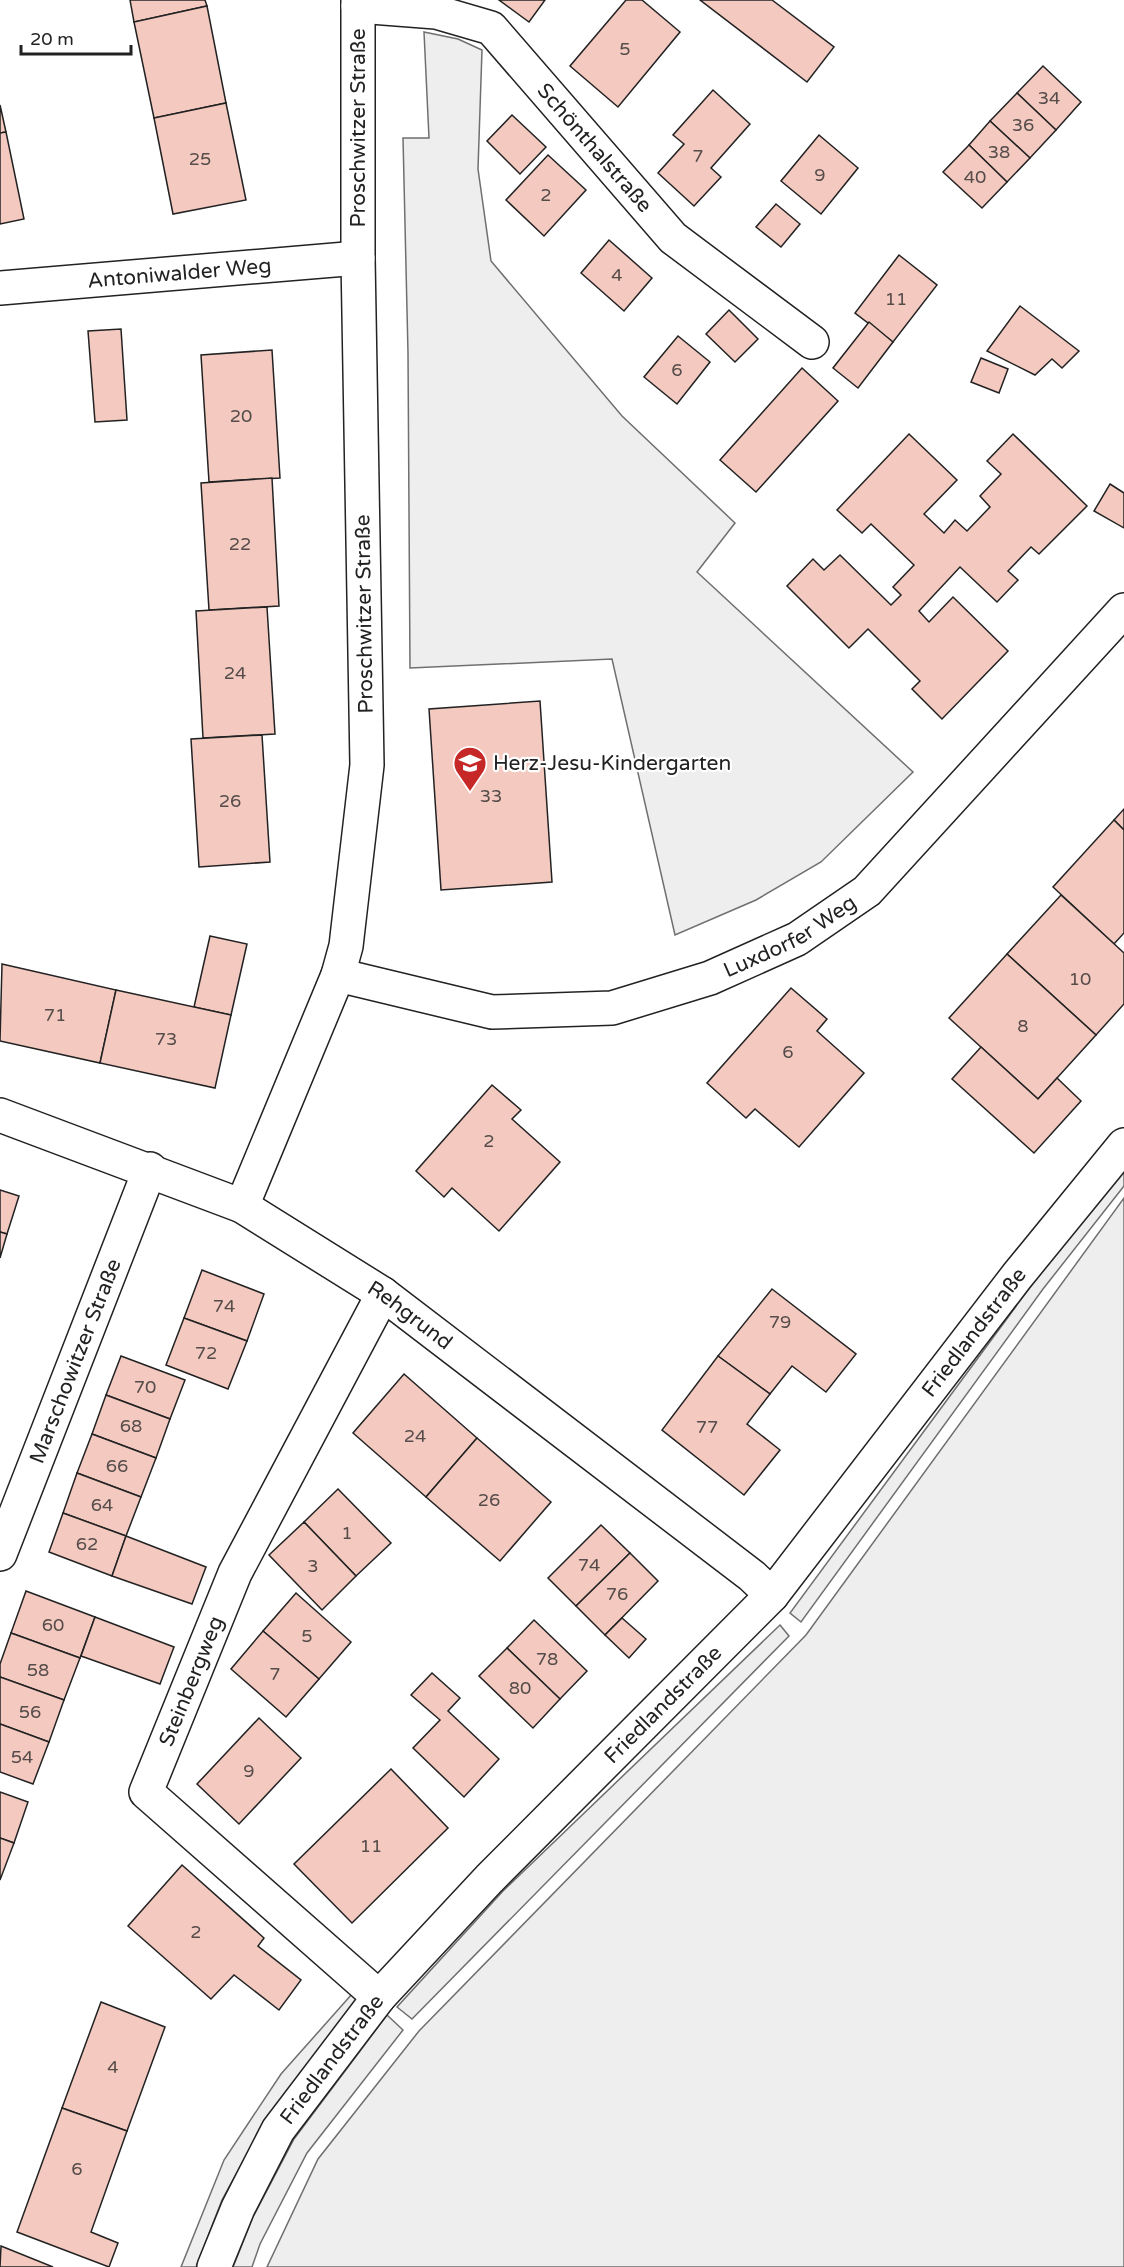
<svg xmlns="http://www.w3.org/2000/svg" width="1124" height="2267" viewBox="0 0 1124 2267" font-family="'Varela Round',sans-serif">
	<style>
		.green { fill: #eee; stroke: #6f6f6f; stroke-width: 1.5 }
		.building { fill: #f3c9c0; stroke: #222; stroke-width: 1.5 }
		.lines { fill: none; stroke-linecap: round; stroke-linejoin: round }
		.street-casing { stroke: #222; stroke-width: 36 }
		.street { stroke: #fff; stroke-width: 33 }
		.labels { text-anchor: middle; stroke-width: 4.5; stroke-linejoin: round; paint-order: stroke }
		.number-label { font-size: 18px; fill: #564c4a }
		.street-label { font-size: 21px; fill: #222; stroke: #fff }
		.poi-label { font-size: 21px; fill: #222; stroke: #fff; text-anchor: start }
	</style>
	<rect width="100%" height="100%" fill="#fff"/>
	<!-- green -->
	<g class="green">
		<polygon points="424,32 458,39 482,50 478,169 491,261 622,416 735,523 697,572 913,772 821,862 756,900 675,935 612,659 410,668 408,353 403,138 429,138"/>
		<polygon points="1124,1170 1124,1186 1043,1289 801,1622 790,1613 1031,1286"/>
		<polygon points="1124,1198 1124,2267 267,2267 318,2159 419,2031 806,1635"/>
		<polygon points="780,1625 789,1636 412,2019 397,2007 503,1891"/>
		<polygon points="352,1994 359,1999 265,2121 222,2200 196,2267 181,2267 224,2160 281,2074"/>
		<polygon points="387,2015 403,2030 307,2153 260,2244 252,2267 233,2267 253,2217 294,2139"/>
	</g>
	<!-- building -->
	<g class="building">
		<polygon points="130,0 205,0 207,6 134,22"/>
		<polygon points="499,0 545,0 529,22"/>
		<polygon points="626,0 642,0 680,32 618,107 570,66"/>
		<polygon points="700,0 772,0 834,47 807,82"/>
		<polygon points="207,6 226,103 154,118 134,22"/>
		<polygon points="1043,66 1081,102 1056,130 1017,93"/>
		<polygon points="713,90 750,124 711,168 721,177 694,206 658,173 684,144 673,135"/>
		<polygon points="1017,93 1056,130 1030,158 990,121"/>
		<polygon points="226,103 246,200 173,214 154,118"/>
		<polygon points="0,105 6,132 0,133"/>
		<polygon points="512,115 546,147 520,174 487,141"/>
		<polygon points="990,121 1030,158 1007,182 969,145"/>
		<polygon points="6,132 24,219 0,224 0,133"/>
		<polygon points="819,135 858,168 821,214 781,181"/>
		<polygon points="969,145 1007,182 982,208 943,172"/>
		<polygon points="548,155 586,190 544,236 506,200"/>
		<polygon points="776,204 800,224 781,247 756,227"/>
		<polygon points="609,240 652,278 624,311 581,273"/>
		<polygon points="899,255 937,285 893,342 855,313"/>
		<polygon points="1020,306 1079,351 1062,368 1052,359 1035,375 987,351"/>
		<polygon points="729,310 758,339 735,362 706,334"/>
		<polygon points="869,322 893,342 858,388 833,368"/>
		<polygon points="121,329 127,420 95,422 88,331"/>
		<polygon points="678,336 710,362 677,404 644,377"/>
		<polygon points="272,350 280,478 209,482 201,355"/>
		<polygon points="981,358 1008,369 999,393 971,382"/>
		<polygon points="802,368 838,401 756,492 720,460"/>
		<polygon points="909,434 957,480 924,514 944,533 955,520 967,531 990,507 980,496 1001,474 987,461 1013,434 1087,506 1039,554 1031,547 1008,571 1018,580 997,602 960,567 919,611 929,622 953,597 1008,651 942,719 912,689 920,681 868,629 849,648 787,586 813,559 824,570 840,555 891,605 901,595 893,587 914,565 871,524 862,533 837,510"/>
		<polygon points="272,478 279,606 209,610 201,483"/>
		<polygon points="1110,484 1124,493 1124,528 1094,511"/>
		<polygon points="267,607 275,734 203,738 196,611"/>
		<polygon points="540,701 552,882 441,890 429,709"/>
		<polygon points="262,735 270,862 199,867 191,739"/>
		<polygon points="1124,809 1124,830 1114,820"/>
		<polygon points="1114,820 1124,830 1124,933 1114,944 1053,887"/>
		<polygon points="1061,895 1124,953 1124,1004 1096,1035 1007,954"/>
		<polygon points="210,936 247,944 231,1015 194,1007"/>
		<polygon points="1007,954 1096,1035 1038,1099 949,1018"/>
		<polygon points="2,964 116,990 100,1063 0,1041"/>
		<polygon points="791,988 827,1019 817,1031 864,1073 799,1147 755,1109 746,1118 707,1083"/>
		<polygon points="116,990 231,1015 215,1088 100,1063"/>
		<polygon points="981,1047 1038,1099 1057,1078 1081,1101 1034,1153 952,1079"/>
		<polygon points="492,1085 521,1110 512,1119 560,1162 499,1231 452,1188 444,1197 416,1171"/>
		<polygon points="0,1190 19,1196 7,1234 0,1232"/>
		<polygon points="0,1232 7,1234 0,1258"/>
		<polygon points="202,1270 264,1294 247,1341 184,1318"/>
		<polygon points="772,1289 856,1354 826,1392 792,1366 770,1394 718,1356"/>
		<polygon points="184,1318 247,1341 228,1389 166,1365"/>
		<polygon points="121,1356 185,1380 170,1419 106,1395"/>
		<polygon points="718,1356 770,1394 747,1424 780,1450 744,1495 662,1430"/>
		<polygon points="404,1374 477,1438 426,1497 353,1433"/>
		<polygon points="106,1395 170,1419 156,1458 92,1434"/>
		<polygon points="92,1434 156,1458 141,1497 77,1473"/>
		<polygon points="477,1438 551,1502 500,1561 426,1497"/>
		<polygon points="77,1473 141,1497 126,1536 63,1513"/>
		<polygon points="338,1489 391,1543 356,1576 304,1522"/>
		<polygon points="63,1513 126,1536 112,1576 49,1552"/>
		<polygon points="304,1522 356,1576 322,1610 269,1555"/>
		<polygon points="601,1525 630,1553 576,1606 548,1578"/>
		<polygon points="126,1536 206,1567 192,1604 112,1576"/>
		<polygon points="630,1553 658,1581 605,1635 576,1606"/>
		<polygon points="26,1591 95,1617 80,1658 11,1633"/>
		<polygon points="296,1593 351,1642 319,1679 263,1631"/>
		<polygon points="95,1617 174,1647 160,1684 81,1656"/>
		<polygon points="622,1618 646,1639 629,1658 605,1635"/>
		<polygon points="534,1620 587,1671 560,1699 507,1648"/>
		<polygon points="263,1631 319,1679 286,1717 231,1669"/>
		<polygon points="11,1633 80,1658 64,1700 0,1677 0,1664"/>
		<polygon points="507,1648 560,1699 533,1728 479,1676"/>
		<polygon points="432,1673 460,1698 448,1711 499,1759 464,1797 413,1748 440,1720 411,1695"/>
		<polygon points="0,1677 64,1700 49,1742 0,1724"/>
		<polygon points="259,1718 301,1758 239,1824 197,1784"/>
		<polygon points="0,1724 49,1742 33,1784 0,1772"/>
		<polygon points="391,1769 448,1828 352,1923 294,1864"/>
		<polygon points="0,1792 28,1802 14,1843 0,1838"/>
		<polygon points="0,1838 14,1843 0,1880"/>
		<polygon points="182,1865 264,1938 258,1946 301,1980 279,2010 234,1975 211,1999 128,1926"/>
		<polygon points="101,2002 165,2027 127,2131 62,2108"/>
		<polygon points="62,2108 127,2131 91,2232 118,2243 109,2267 17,2232"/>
		<polygon points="1,2246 53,2267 0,2267"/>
	</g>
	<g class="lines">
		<defs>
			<g id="street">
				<path id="s1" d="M358 6 436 12 491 28 673 238 812 342"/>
				<path id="s2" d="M0 288 358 258"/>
				<path id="s3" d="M338 975 492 1012 612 1008 710 978 797 939 867 891 1124 610"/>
				<path id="s4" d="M0 1115 242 1206 383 1294 752 1576 772 1595"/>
				<polyline points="242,1206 338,975 346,946 367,765 358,258 358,0"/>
				<path id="s5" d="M0 1554 150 1169"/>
				<path id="s6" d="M379 1997 146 1792 235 1573 383 1294"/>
				<path id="s7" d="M214 2267 238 2208 278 2130 379 1997 489 1879 772 1595 1017 1276 1124 1145"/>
			</g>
		</defs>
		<!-- street casing -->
		<use href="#street" class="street-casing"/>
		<!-- street -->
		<use href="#street" class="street"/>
	</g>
	<!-- icons -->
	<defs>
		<symbol id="school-pin" viewBox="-11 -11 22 30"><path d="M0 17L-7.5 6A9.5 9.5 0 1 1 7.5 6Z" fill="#c62828" stroke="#fff"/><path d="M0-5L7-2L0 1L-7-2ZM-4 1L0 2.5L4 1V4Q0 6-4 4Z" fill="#fff"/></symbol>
	</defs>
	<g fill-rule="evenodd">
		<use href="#school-pin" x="451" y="744" width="38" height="52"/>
	</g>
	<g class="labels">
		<!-- number labels -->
		<g class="number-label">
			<text x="625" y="55">5</text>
			<text x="1049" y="104">34</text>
			<text x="1023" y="131">36</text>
			<text x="999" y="158">38</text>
			<text x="698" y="162">7</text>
			<text x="200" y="165">25</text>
			<text x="820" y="181">9</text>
			<text x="975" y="183">40</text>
			<text x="546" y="201">2</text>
			<text x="617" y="281">4</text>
			<text x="896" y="305">11</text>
			<text x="677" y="376">6</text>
			<text x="241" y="422">20</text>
			<text x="240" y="550">22</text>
			<text x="235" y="679">24</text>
			<text x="491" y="802">33</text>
			<text x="230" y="807">26</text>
			<text x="1080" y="985">10</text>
			<text x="55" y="1021">71</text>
			<text x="1023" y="1032">8</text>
			<text x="166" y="1045">73</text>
			<text x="788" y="1058">6</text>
			<text x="489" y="1147">2</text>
			<text x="224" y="1312">74</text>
			<text x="780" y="1328">79</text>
			<text x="206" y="1359">72</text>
			<text x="145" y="1393">70</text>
			<text x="131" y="1432">68</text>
			<text x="707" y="1433">77</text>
			<text x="415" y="1442">24</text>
			<text x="117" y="1472">66</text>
			<text x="489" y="1506">26</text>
			<text x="102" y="1511">64</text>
			<text x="347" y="1539">1</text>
			<text x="87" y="1550">62</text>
			<text x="589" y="1571">74</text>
			<text x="313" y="1572">3</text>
			<text x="617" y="1600">76</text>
			<text x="53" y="1631">60</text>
			<text x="307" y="1642">5</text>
			<text x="547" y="1665">78</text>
			<text x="38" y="1676">58</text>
			<text x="275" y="1680">7</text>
			<text x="520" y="1694">80</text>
			<text x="30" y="1718">56</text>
			<text x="22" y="1763">54</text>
			<text x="249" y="1777">9</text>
			<text x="371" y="1852">11</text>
			<text x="196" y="1938">2</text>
			<text x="113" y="2073">4</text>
			<text x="77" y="2175">6</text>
		</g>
		<!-- street labels -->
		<g class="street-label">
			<text transform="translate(358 128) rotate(-90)" y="7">Proschwitzer Straße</text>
			<text dy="7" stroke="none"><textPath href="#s1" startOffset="294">Schönthalstraße</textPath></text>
			<text dy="7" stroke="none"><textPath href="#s2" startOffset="180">Antoniwalder Weg</textPath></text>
			<text transform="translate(364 614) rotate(-91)" y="7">Proschwitzer Straße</text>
			<text dy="7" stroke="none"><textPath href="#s3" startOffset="471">Luxdorfer Weg</textPath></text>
			<text dy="7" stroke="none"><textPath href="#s4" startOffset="459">Rehgrund</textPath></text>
			<text dy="7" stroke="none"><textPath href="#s7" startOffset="1212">Friedlandstraße</textPath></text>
			<text dy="7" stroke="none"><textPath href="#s5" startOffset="207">Marschowitzer Straße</textPath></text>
			<text dy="7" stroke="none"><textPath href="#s6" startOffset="430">Steinbergweg</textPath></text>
			<text dy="7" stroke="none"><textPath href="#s7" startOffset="726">Friedlandstraße</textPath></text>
			<text dy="7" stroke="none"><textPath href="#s7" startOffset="240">Friedlandstraße</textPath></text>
		</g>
		<!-- poi labels -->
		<g class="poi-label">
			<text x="493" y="770">Herz-Jesu-Kindergarten</text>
		</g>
	</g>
	<!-- scale -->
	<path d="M21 45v9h110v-9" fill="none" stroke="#222222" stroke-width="3"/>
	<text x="30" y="45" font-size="18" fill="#222222" stroke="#ffffff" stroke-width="4.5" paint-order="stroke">20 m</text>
</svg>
